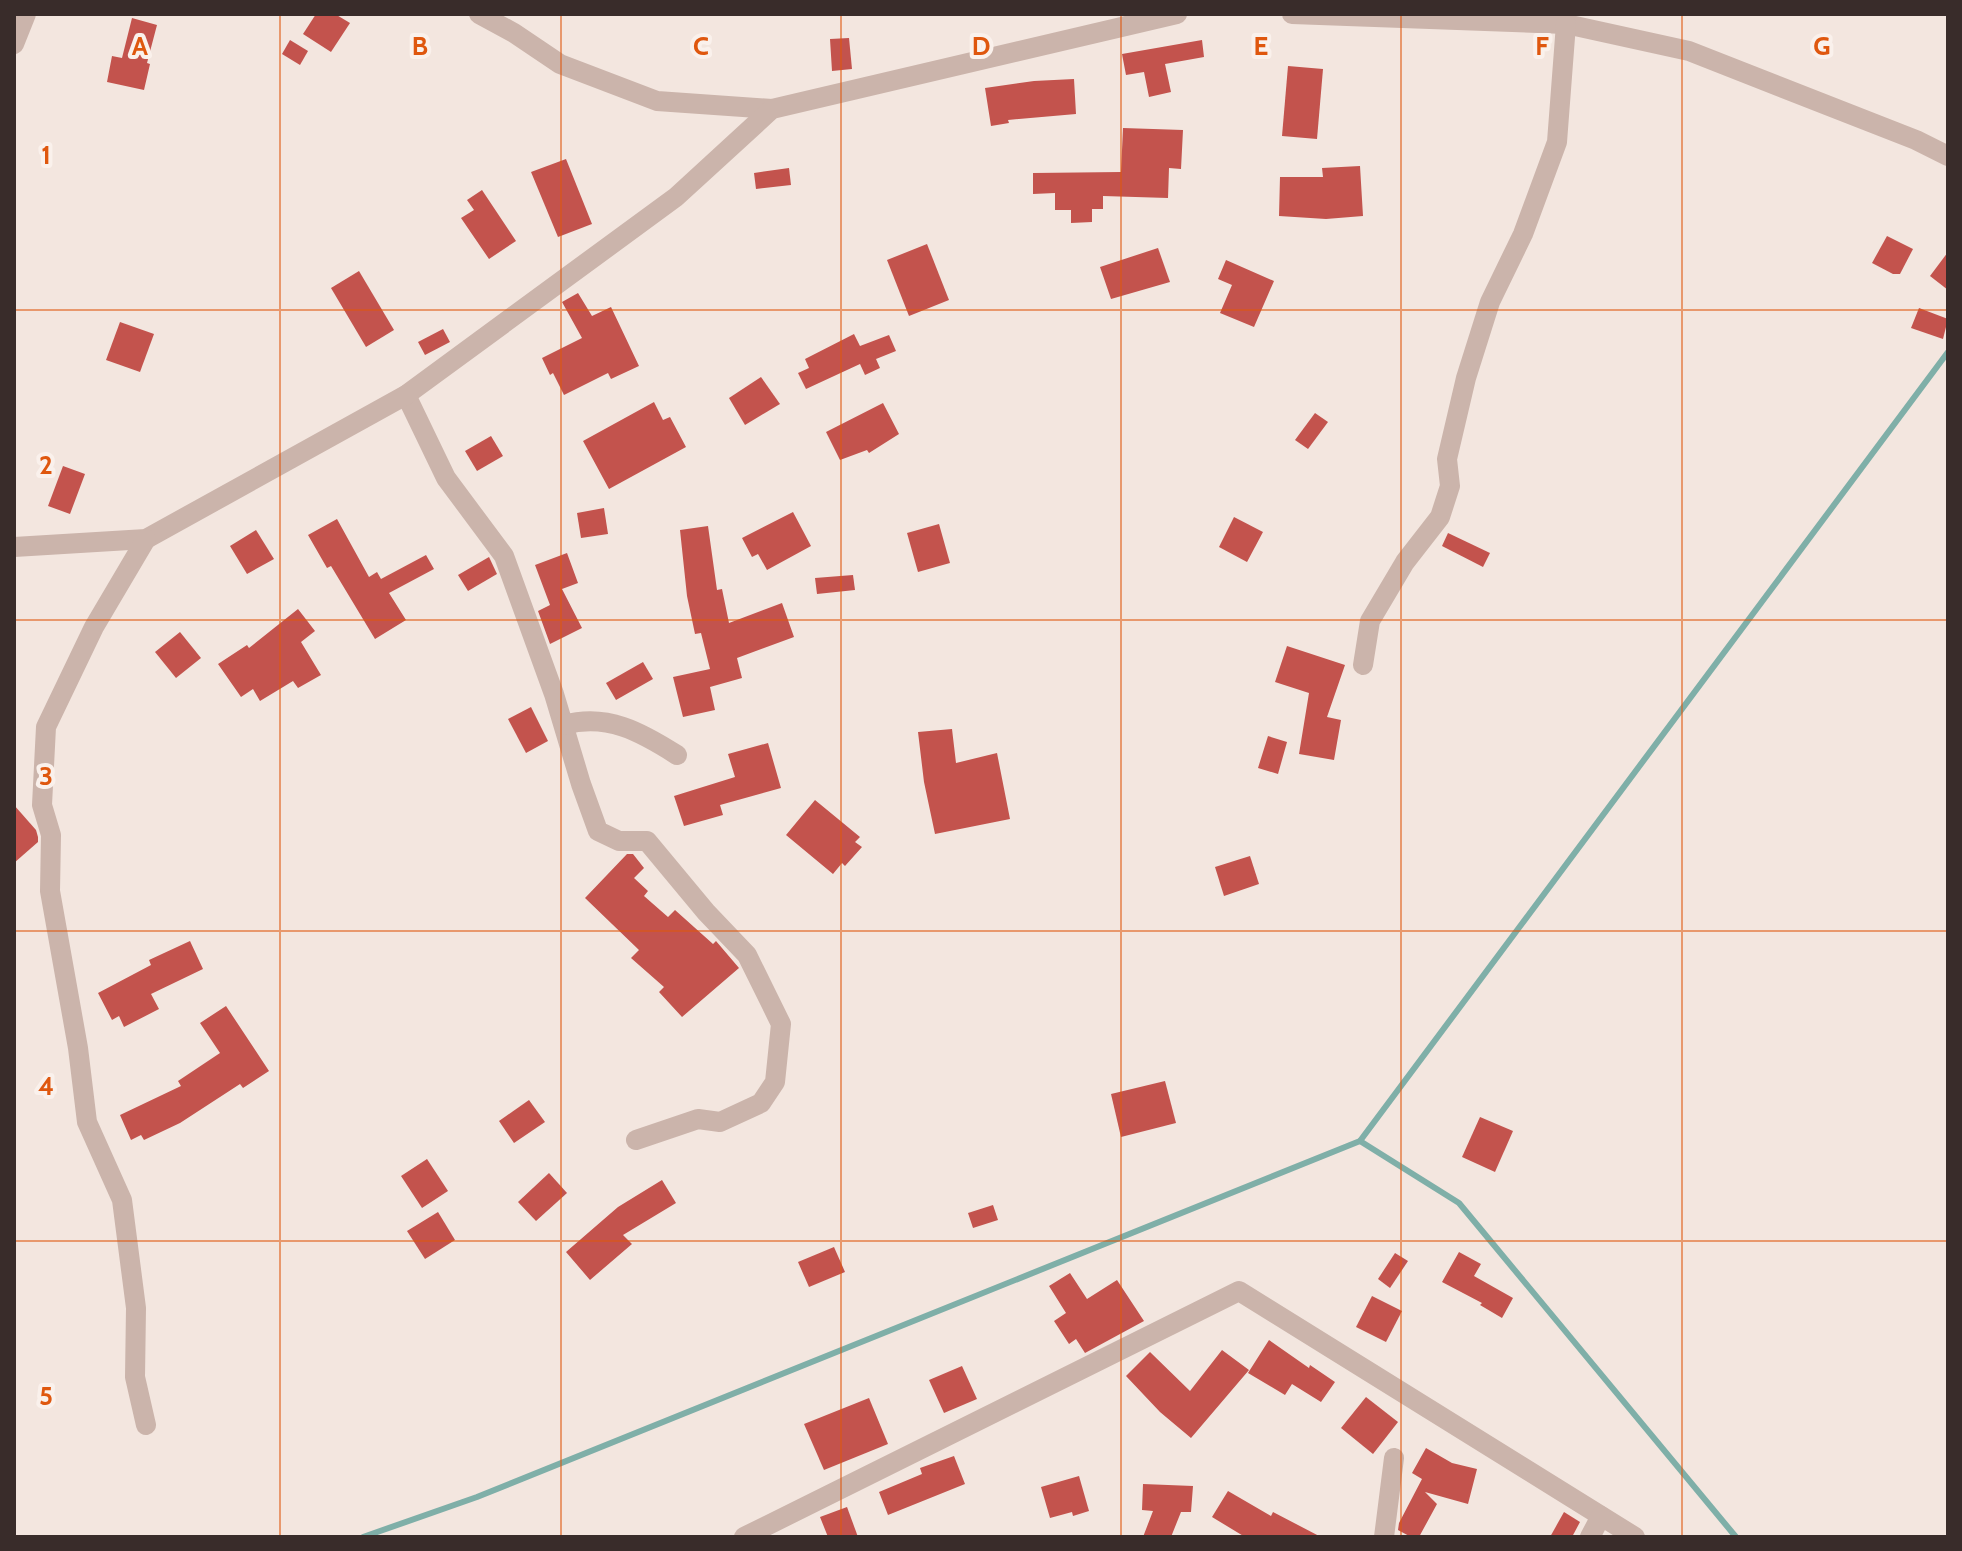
<svg xmlns="http://www.w3.org/2000/svg" width="1962" height="1551" viewBox="0 0 1962 1551" font-family="Cabin,sans-serif">
	<style>
		.lines { fill: none; stroke-linecap: round; stroke-linejoin: round }
		.stream { stroke: #7fafa8; stroke-width: 6 }
		.building { fill: #c3534d }
		.minor { stroke: #cbb4ab; stroke-width: 20 }
		.grid { fill: none; stroke: #df570e; stroke-width: 2; stroke-opacity: 0.55 }
		.grid-label { font-size: 26px; text-anchor: middle; font-weight: bold; fill: #df570e; stroke: #faf1ec; stroke-width: 8; stroke-linejoin: round; paint-order: stroke }
	</style>
	<rect width="100%" height="100%" fill="#f3e6df"/>
	<g class="lines">
		<!-- stream -->
		<g class="stream">
			<polyline points="1360,1141 1459,1203 1736,1537"/>
			<polyline points="363,1537 477,1497 1360,1141 1948,352"/>
		</g>
	</g>
	<!-- building -->
	<g class="building">
		<polygon points="316,14 335,14 350,23 331,52 303,34"/>
		<polygon points="132,18 157,25 147,63 150,64 144,90 107,82 112,56 122,58"/>
		<polygon points="849,38 852,69 832,71 830,39"/>
		<polygon points="290,40 308,51 300,65 282,54"/>
		<polygon points="1202,40 1204,57 1165,64 1171,92 1149,97 1144,72 1126,75 1122,54"/>
		<polygon points="1288,66 1323,69 1317,139 1282,136"/>
		<polygon points="1074,79 1076,114 1008,120 1009,123 991,126 985,88 1034,81"/>
		<polygon points="1123,128 1183,130 1181,169 1169,168 1168,198 1103,196 1103,209 1092,209 1092,222 1071,223 1071,210 1055,210 1055,193 1033,194 1033,173 1121,172"/>
		<polygon points="566,159 592,224 558,237 531,172"/>
		<polygon points="1360,166 1363,216 1326,219 1279,216 1280,177 1323,177 1322,168"/>
		<polygon points="789,168 791,185 756,189 754,173"/>
		<polygon points="482,190 516,241 489,259 461,218 474,210 467,200"/>
		<polygon points="1887,236 1913,249 1900,274 1893,274 1872,263"/>
		<polygon points="927,244 949,300 909,316 887,260"/>
		<polygon points="1158,248 1170,282 1111,299 1100,267"/>
		<polygon points="1948,252 1948,290 1930,276"/>
		<polygon points="1226,260 1274,281 1254,327 1220,313 1232,285 1218,279"/>
		<polygon points="359,271 394,330 366,347 331,288"/>
		<polygon points="578,293 592,316 611,307 639,366 611,379 608,373 564,395 553,373 550,375 542,358 582,338 562,302"/>
		<polygon points="1919,308 1948,319 1943,339 1911,328"/>
		<polygon points="120,322 154,334 140,372 106,360"/>
		<polygon points="443,329 450,342 425,355 418,342"/>
		<polygon points="854,334 860,346 889,335 896,351 876,359 880,368 865,375 860,364 806,389 798,373 809,368 805,359"/>
		<polygon points="761,377 780,404 745,425 729,398"/>
		<polygon points="654,402 663,420 670,417 686,447 609,489 583,441"/>
		<polygon points="883,403 899,434 869,453 867,450 840,460 826,432"/>
		<polygon points="1315,413 1328,422 1308,449 1295,440"/>
		<polygon points="491,436 503,456 477,471 465,451"/>
		<polygon points="63,466 85,474 70,514 48,506"/>
		<polygon points="604,508 608,534 581,538 577,513"/>
		<polygon points="793,512 811,546 767,570 758,554 752,557 742,538"/>
		<polygon points="1234,517 1263,532 1247,562 1219,547"/>
		<polygon points="337,519 369,577 377,572 381,579 426,555 434,569 389,593 406,620 375,639 331,566 327,568 308,535"/>
		<polygon points="939,524 950,563 918,572 907,533"/>
		<polygon points="708,526 717,590 722,589 729,623 782,603 794,637 737,658 742,678 710,687 715,710 683,717 673,677 710,669 701,633 695,634 687,596 680,530"/>
		<polygon points="256,530 274,559 247,574 230,546"/>
		<polygon points="1448,533 1490,553 1483,567 1442,546"/>
		<polygon points="567,553 578,583 562,589 582,628 550,644 538,611 550,605 535,565"/>
		<polygon points="489,557 497,574 468,591 458,575"/>
		<polygon points="853,575 855,590 817,594 815,578"/>
		<polygon points="298,609 315,631 301,642 321,675 298,688 293,681 260,701 253,689 241,697 218,664 247,645 249,648"/>
		<polygon points="180,632 201,658 176,678 155,652"/>
		<polygon points="1287,646 1345,665 1327,717 1341,720 1334,760 1299,754 1309,693 1275,682"/>
		<polygon points="643,662 653,679 616,700 606,683"/>
		<polygon points="531,707 548,741 526,753 508,719"/>
		<polygon points="952,729 956,763 997,753 1010,819 935,834 924,782 918,732"/>
		<polygon points="1268,736 1287,742 1278,774 1258,768"/>
		<polygon points="768,743 781,788 720,805 723,815 684,826 674,796 735,777 728,754"/>
		<polygon points="815,800 860,837 855,842 862,847 845,866 842,863 833,874 786,835"/>
		<polygon points="14,805 36,830 38,837 38,842 14,863"/>
		<polygon points="627,854 633,854 644,868 634,878 648,891 644,896 668,917 675,910 713,944 716,941 739,968 682,1017 659,992 664,987 631,958 639,950 585,898"/>
		<polygon points="1250,856 1259,884 1224,896 1215,867"/>
		<polygon points="190,941 203,969 151,994 159,1009 124,1027 119,1016 112,1020 98,993 151,965 149,960"/>
		<polygon points="226,1006 269,1071 243,1088 240,1084 180,1123 144,1140 141,1135 131,1140 120,1115 181,1086 178,1081 220,1053 200,1023"/>
		<polygon points="1165,1081 1176,1123 1121,1137 1111,1094"/>
		<polygon points="529,1100 545,1122 514,1143 499,1121"/>
		<polygon points="1480,1117 1513,1131 1495,1172 1462,1157"/>
		<polygon points="427,1159 448,1191 422,1208 401,1176"/>
		<polygon points="549,1173 567,1193 536,1221 518,1202"/>
		<polygon points="662,1180 676,1203 623,1235 632,1244 590,1280 566,1252 618,1207"/>
		<polygon points="993,1205 998,1220 973,1228 968,1213"/>
		<polygon points="438,1212 455,1240 425,1259 407,1231"/>
		<polygon points="834,1247 845,1272 809,1287 798,1262"/>
		<polygon points="1459,1252 1481,1264 1474,1276 1513,1298 1502,1318 1480,1305 1482,1303 1442,1282"/>
		<polygon points="1395,1253 1408,1261 1390,1288 1378,1279"/>
		<polygon points="1070,1273 1087,1299 1117,1280 1144,1321 1085,1353 1076,1339 1069,1344 1054,1321 1066,1313 1049,1286"/>
		<polygon points="1372,1296 1402,1311 1386,1342 1356,1327"/>
		<polygon points="1269,1340 1309,1368 1310,1365 1335,1382 1321,1402 1292,1384 1285,1395 1248,1373"/>
		<polygon points="1222,1350 1249,1370 1191,1438 1160,1412 1126,1376 1150,1352 1190,1391"/>
		<polygon points="962,1366 977,1399 944,1413 929,1380"/>
		<polygon points="1366,1397 1398,1422 1373,1454 1341,1428"/>
		<polygon points="869,1398 888,1444 824,1470 804,1424"/>
		<polygon points="1426,1448 1452,1463 1477,1469 1468,1504 1425,1492 1437,1504 1419,1537 1411,1537 1398,1530 1399,1523 1422,1479 1412,1473"/>
		<polygon points="954,1456 965,1484 888,1515 879,1492 922,1474 920,1468"/>
		<polygon points="1079,1476 1089,1511 1073,1516 1072,1512 1050,1518 1041,1487"/>
		<polygon points="1143,1484 1193,1486 1191,1512 1181,1512 1171,1537 1143,1537 1153,1511 1142,1510"/>
		<polygon points="1228,1491 1271,1516 1273,1512 1321,1537 1245,1537 1212,1517"/>
		<polygon points="847,1507 858,1537 828,1537 820,1517"/>
		<polygon points="1564,1512 1580,1522 1572,1537 1550,1537"/>
	</g>
	<g class="lines">
		<!-- minor -->
		<g class="minor">
			<polyline points="479,14 514,33 560,64 657,101 772,109"/>
			<polyline points="1292,14 1566,24 1689,51 1916,140 1948,156"/>
			<polyline points="14,44 26,14"/>
			<polyline points="406,395 446,478 504,556 554,694 581,784 598,831 619,841 647,841 706,912 747,955 781,1024 775,1082 761,1103 720,1122 698,1119 636,1140"/>
			<polyline points="14,547 146,539 406,395 676,197 772,109 1177,14"/>
			<polyline points="1363,665 1370,621 1405,562 1440,517 1450,486 1447,459 1466,378 1490,302 1523,234 1557,142 1566,24"/>
			<path d="M564 725C607 713 641 732 677 755"/>
			<polyline points="146,1425 135,1377 136,1308 122,1200 87,1122 78,1048 50,891 51,835 42,805 46,727 94,627 146,539"/>
			<polyline points="744,1537 1239,1291 1635,1537"/>
			<polyline points="1384,1537 1394,1458"/>
			<polyline points="1590,1537 1601,1516"/>
		</g>
	</g>
	<!-- grid -->
	<path class="grid" d="M280 14V1537M561 14V1537M841 14V1537M1121 14V1537M1401 14V1537M1682 14V1537M14 310H1948M14 620H1948M14 931H1948M14 1241H1948"/>
	<g class="grid-label">
		<text x="140" y="55">A</text>
		<text x="420" y="55">B</text>
		<text x="701" y="55">C</text>
		<text x="981" y="55">D</text>
		<text x="1261" y="55">E</text>
		<text x="1542" y="55">F</text>
		<text x="1822" y="55">G</text>
		<text x="46" y="164">1</text>
		<text x="46" y="474">2</text>
		<text x="46" y="785">3</text>
		<text x="46" y="1095">4</text>
		<text x="46" y="1405">5</text>
	</g>
	<!-- border -->
	<rect width="1962" height="1551" fill="none" stroke="#392c2a" stroke-width="32"/>
</svg>
